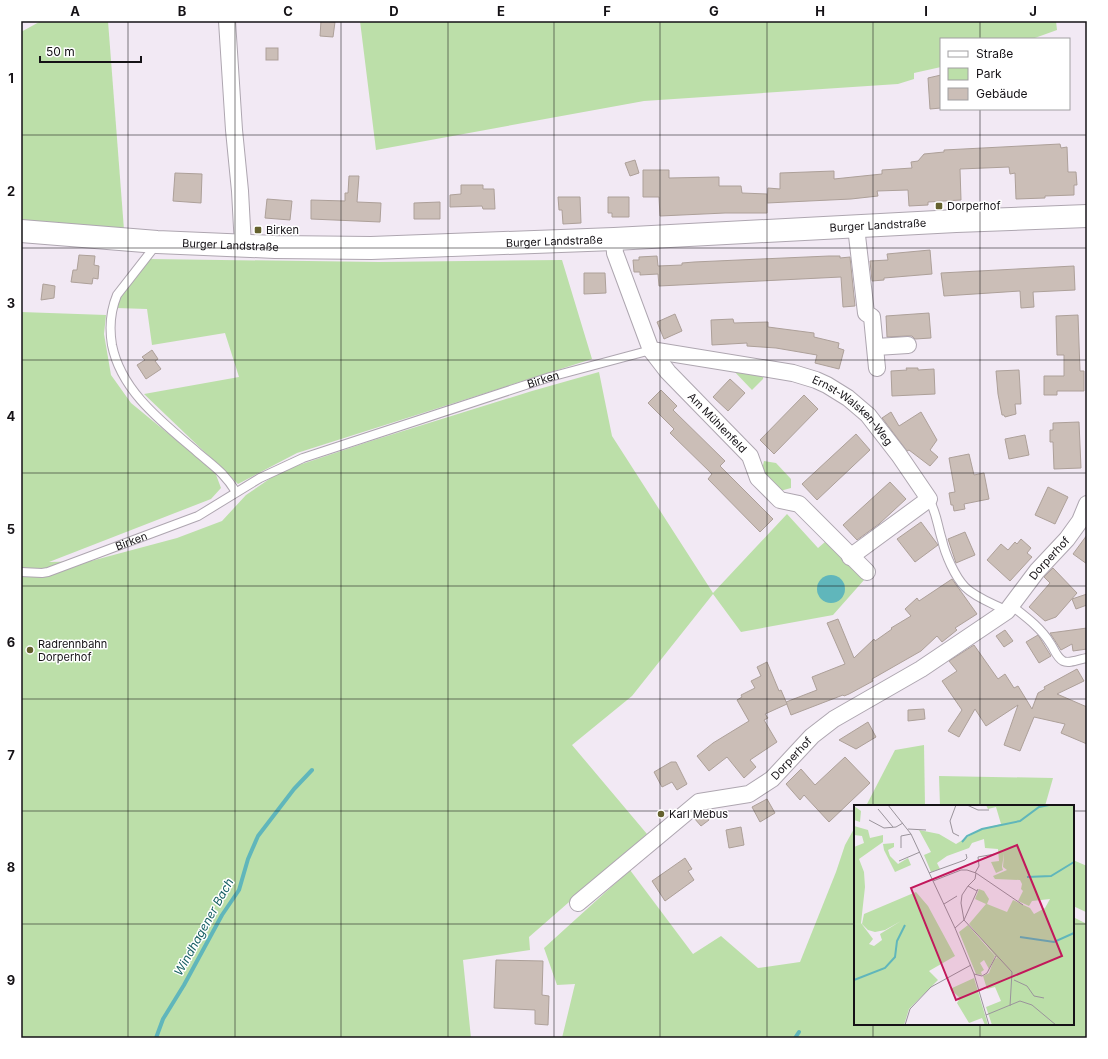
<svg xmlns="http://www.w3.org/2000/svg" width="1108" height="1059" viewBox="0 0 1108 1059" font-family="Inter,sans-serif">
	<style>
		.green { fill: #bcdfa9 }
		.water { fill: #60b6bb }
		.lines { fill: none; stroke-linecap: round; stroke-linejoin: round }
		.stream { stroke: #60b6bb; stroke-width: 4 }
		.building { fill: #cbbeb7; stroke: #ada099 }
		.lane-casing { stroke: #aea6b0; stroke-width: 10 }
		.street-casing { stroke: #aea6b0; stroke-width: 18 }
		.secondary-casing { stroke: #aea6b0; stroke-width: 24 }
		.lane { stroke: #fff; stroke-width: 8 }
		.street { stroke: #fff; stroke-width: 16 }
		.secondary { stroke: #fff; stroke-width: 22 }
		.grid { fill: none; stroke: #151216; stroke-width: 1; stroke-opacity: 0.55 }
		.poi-dot { fill: #64612e; stroke: #fff; stroke-width: 1.5 }
		.labels { text-anchor: middle; stroke-width: 3; stroke-linejoin: round; paint-order: stroke }
		.poi-label { font-size: 11px; fill: #151216; stroke: #fff; text-anchor: start }
		.street-label { font-size: 11px; fill: #151216; stroke: #fff }
		.water-label { font-size: 12px; font-style: italic; fill: #186064; stroke: #fff }
		.inset-river { fill: none; stroke: #60b6bb; stroke-width: 2 }
		.inset-road { fill: none; stroke: #9a939b; stroke-width: 1 }
		.view { fill: #c2185b; fill-opacity: 0.15; stroke: #c2185b; stroke-width: 2 }
		.inset-edge { fill: none; stroke: #151216; stroke-width: 2 }
		.neatline { fill: none; stroke: #151216; stroke-width: 1.5 }
		.grid-label { font-size: 13px; text-anchor: middle; font-weight: bold; fill: #151216 }
	</style>
	<rect width="100%" height="100%" fill="#f2e9f4"/>
	<!-- green -->
	<g class="green">
		<polygon points="41,21 108,21 124,230 21,222 21,32"/>
		<polygon points="360,21 1056,21 1057,30 1032,39 941,39 941,67 914,73 914,79 898,84 644,101 376,150"/>
		<polygon points="150,259 379,262 562,260 592,359 297,453 238,484 144,394 239,377 225,333 152,345 147,309 116,308 120,297"/>
		<polygon points="21,312 106,315 104,334 111,375 131,403 215,472 221,488 211,499 49,562 91,561 177,538 222,521 246,495 281,471 371,441 532,391 599,372 612,436 713,593 787,514 818,548 825,542 864,580 833,615 741,632 713,594 632,696 572,745 647,834 529,937 530,950 463,960 471,1038 21,1038"/>
		<polygon points="732,369 764,373 763,379 752,390"/>
		<polygon points="764,461 776,463 791,479 791,488 780,491 761,474"/>
		<polygon points="924,745 925,806 866,806 895,750"/>
		<polygon points="939,776 1053,778 1045,806 940,806"/>
		<polygon points="855,827 855,1024 1073,1024 1073,917 1085,923 1086,912 1073,906 1073,860 1087,866 1087,1038 562,1038 575,984 557,985 544,948 630,870 693,954 721,936 758,968 800,962 836,872 845,845"/>
	</g>
	<!-- water -->
	<circle class="water" cx="831" cy="589" r="14"/>
	<g class="lines">
		<!-- stream -->
		<g class="stream">
			<polyline points="156,1038 163,1019 184,985 222,915 239,890 248,859 258,836 294,789 312,770"/>
			<polyline points="795,1038 799,1032"/>
		</g>
	</g>
	<!-- building -->
	<g class="building">
		<polygon points="321,21 335,22 333,37 320,36"/>
		<rect x="266" y="48" width="12" height="12"/>
		<polygon points="941,75 941,108 930,109 928,78"/>
		<polygon points="1060,144 1061,148 1067,147 1068,172 1076,172 1077,185 1074,185 1074,195 1045,196 1045,198 1016,199 1015,173 1010,174 1009,167 960,169 961,200 928,202 928,205 909,206 908,190 877,191 878,196 851,199 767,203 768,188 780,189 780,173 834,171 834,179 882,174 882,170 912,168 911,162 918,161 924,154 944,152 944,150"/>
		<polygon points="635,160 639,173 630,176 625,163"/>
		<polygon points="643,170 669,170 669,178 719,177 719,186 741,186 742,193 767,194 767,213 725,213 660,216 659,197 643,197"/>
		<polygon points="175,173 202,174 201,203 173,201"/>
		<polygon points="349,176 359,176 357,202 381,203 380,222 311,219 311,200 345,201 345,193 348,193"/>
		<polygon points="461,185 483,185 483,189 494,189 495,209 483,209 482,206 450,207 450,195 461,194"/>
		<polygon points="558,197 580,197 581,223 563,224 562,210 559,210"/>
		<polygon points="608,197 629,197 629,217 612,217 612,213 608,213"/>
		<polygon points="267,199 292,201 290,220 265,218"/>
		<polygon points="440,202 440,219 414,219 414,203"/>
		<polygon points="930,250 932,274 884,278 884,280 872,281 870,261 888,260 887,254"/>
		<polygon points="79,255 95,256 94,265 99,266 98,279 93,278 92,284 71,282 73,270 77,270"/>
		<polygon points="657,256 658,266 682,265 682,263 694,262 761,259 829,256 840,256 840,258 850,257 855,306 843,307 841,277 659,286 658,274 640,275 640,272 634,272 633,260 639,260 639,257"/>
		<polygon points="1074,266 1075,290 1033,292 1034,307 1021,308 1020,291 944,296 941,273"/>
		<polygon points="584,273 605,273 606,293 584,294"/>
		<polygon points="43,284 55,286 54,298 41,300"/>
		<polygon points="929,313 931,338 915,339 912,336 907,336 887,337 886,316"/>
		<polygon points="675,314 682,331 664,339 657,322"/>
		<polygon points="1078,315 1080,371 1084,371 1084,391 1057,391 1057,395 1044,395 1044,376 1064,376 1064,355 1057,355 1056,316"/>
		<polygon points="733,319 734,323 768,322 768,327 814,333 814,337 839,343 838,348 844,350 839,369 815,363 817,355 776,348 747,346 747,343 712,345 711,320"/>
		<polygon points="152,350 158,359 155,361 161,369 146,379 137,365 145,360 142,357"/>
		<polygon points="906,368 918,368 918,370 934,369 935,394 892,396 891,371 907,370"/>
		<polygon points="1019,370 1021,404 1015,404 1016,414 1005,417 1004,415 1002,415 998,394 996,371"/>
		<polygon points="730,379 745,393 728,411 713,397"/>
		<polygon points="661,390 677,406 673,410 725,461 720,466 773,519 760,532 708,479 712,474 670,433 674,429 648,403"/>
		<polygon points="804,395 818,409 774,454 760,440"/>
		<polygon points="891,412 899,426 921,412 937,440 930,450 938,457 930,466 909,450 907,451 883,419 882,418"/>
		<polygon points="1079,422 1081,468 1054,469 1053,442 1050,442 1050,430 1053,430 1053,423"/>
		<polygon points="856,434 870,450 817,500 802,484"/>
		<polygon points="1025,435 1029,455 1009,459 1005,439"/>
		<polygon points="969,454 974,475 984,473 989,499 964,504 965,509 954,511 953,505 951,505 949,493 955,492 949,458"/>
		<polygon points="890,482 906,499 879,524 857,540 843,525"/>
		<polygon points="1048,487 1068,497 1055,524 1035,515"/>
		<polygon points="921,522 938,545 915,562 897,539"/>
		<polygon points="965,532 975,555 956,563 948,539"/>
		<polygon points="1087,535 1087,564 1073,554"/>
		<polygon points="1021,539 1031,548 1027,553 1032,557 1010,581 987,560 1001,544 1008,550 1015,542 1017,544"/>
		<polygon points="1053,568 1077,593 1056,617 1045,621 1029,607 1050,583 1044,577"/>
		<polygon points="952,579 977,614 955,628 957,630 942,642 937,636 921,651 872,679 873,681 849,694 844,696 843,695 791,715 786,702 817,690 812,677 845,664 827,623 838,619 854,658 874,639 875,641 892,629 891,628 911,616 905,609 917,598 919,601"/>
		<polygon points="1087,594 1087,605 1076,609 1072,599"/>
		<polygon points="1087,628 1087,649 1073,651 1072,644 1061,650 1050,633"/>
		<polygon points="1005,630 1013,641 1004,647 996,636"/>
		<polygon points="1038,635 1051,656 1039,663 1026,642"/>
		<polygon points="974,645 998,679 1005,674 1014,688 1018,686 1032,709 1038,693 1045,689 1044,687 1077,669 1084,681 1057,694 1087,707 1087,744 1061,733 1065,724 1034,717 1020,751 1004,745 1018,705 986,726 975,709 959,737 948,731 962,710 942,681 957,671 949,661"/>
		<polygon points="767,662 779,691 781,690 787,704 765,714 768,718 764,720 777,742 750,760 756,767 744,778 727,757 709,771 697,756 713,743 749,721 737,700 742,697 741,695 755,688 751,681 761,676 757,667"/>
		<polygon points="924,709 925,719 908,721 908,710"/>
		<polygon points="868,722 876,737 856,749 839,740"/>
		<polygon points="845,757 870,783 829,822 804,795 800,800 786,784 801,769 815,785"/>
		<polygon points="671,762 676,762 687,784 677,790 672,782 662,787 654,772"/>
		<polygon points="767,799 775,813 760,822 752,807"/>
		<polygon points="703,811 709,820 701,826 694,818"/>
		<polygon points="741,827 744,845 729,848 726,830"/>
		<polygon points="685,858 692,869 688,871 694,880 665,901 652,881"/>
		<polygon points="496,960 543,961 542,995 549,996 548,1025 535,1024 535,1010 494,1008"/>
	</g>
	<g class="lines">
		<defs>
			<g id="lane">
				<path d="M156 245 117 295C110 312 109 327 112 345 121 391 162 422 196 451 213 466 224 472 236 492"/>
				<path d="M929 499C937 514 937 524 942 540 945 554 955 577 965 587 976 598 994 604 1007 611"/>
				<path id="s1" d="M21 572 42 573 48 572 198 516 260 478 303 458 550 377 651 350"/>
				<path d="M1012 606C1026 617 1041 628 1050 643 1054 648 1056 657 1063 661 1069 664 1080 659 1087 658"/>
			</g>
			<g id="street">
				<polyline points="227,21 234,130 240,191 243,246"/>
				<polyline points="856,227 866,313 872,317 877,368"/>
				<path id="s2" d="M614 239 615 253 651 350 668 372 750 456 758 478 780 500 799 504 867 572"/>
				<polyline points="876,347 908,345"/>
				<path id="s3" d="M651 350 793 373 816 380 827 385 848 398 868 415 899 455 929 499 850 557"/>
				<path id="s4" d="M578 903 699 802 749 794 772 779 812 736 834 719 921 669 1007 611 1037 571 1067 539 1080 521 1087 504"/>
			</g>
			<g id="secondary">
				<path id="s5" d="M21 231 157 242 275 247 371 248 614 239 956 221 1087 216"/>
			</g>
		</defs>
		<!-- lane casing -->
		<use href="#lane" class="lane-casing"/>
		<!-- street casing -->
		<use href="#street" class="street-casing"/>
		<!-- secondary casing -->
		<use href="#secondary" class="secondary-casing"/>
		<!-- lane -->
		<use href="#lane" class="lane"/>
		<!-- street -->
		<use href="#street" class="street"/>
		<!-- secondary -->
		<use href="#secondary" class="secondary"/>
	</g>
	<!-- grid -->
	<path class="grid" d="M128 21V1038M235 21V1038M341 21V1038M448 21V1038M554 21V1038M660 21V1038M767 21V1038M873 21V806M980 21V39M980 109V806M21 135H1087M21 248H1087M21 360H1087M21 473H1087M21 586H1087M21 699H1087M21 811H855M1073 811H1087M21 924H855M1073 924H1087M873 1024V1038M980 1024V1038"/>
	<!-- markers -->
	<g class="poi-dot">
		<rect x="935" y="202" width="8" height="8" rx="2"/>
		<rect x="254" y="226" width="8" height="8" rx="2"/>
		<circle cx="30" cy="650" r="4"/>
		<circle cx="661" cy="814" r="4"/>
	</g>
	<g class="labels">
		<!-- poi labels -->
		<g class="poi-label">
			<text x="947" y="210">Dorperhof</text>
			<text x="266" y="234">Birken</text>
			<text x="38" y="648">Radrennbahn<tspan x="38" dy="13">Dorperhof</tspan></text>
			<text x="669" y="818">Karl Mebus</text>
		</g>
		<!-- street labels -->
		<g class="street-label">
			<text dy="4" stroke="none"><textPath href="#s5" startOffset="858">Burger Landstraße</textPath></text>
			<text dy="4" stroke="none"><textPath href="#s5" startOffset="534">Burger Landstraße</textPath></text>
			<text dy="4" stroke="none"><textPath href="#s5" startOffset="210">Burger Landstraße</textPath></text>
			<text dy="4" stroke="none"><textPath href="#s1" startOffset="560">Birken</textPath></text>
			<text dy="4" stroke="none"><textPath href="#s3" startOffset="216">Ernst-Walsken-Weg</textPath></text>
			<text dy="4" stroke="none"><textPath href="#s2" startOffset="216">Am Mühlenfeld</textPath></text>
			<text dy="4" stroke="none"><textPath href="#s1" startOffset="116">Birken</textPath></text>
			<text dy="4" stroke="none"><textPath href="#s4" startOffset="594">Dorperhof</textPath></text>
			<text dy="4" stroke="none"><textPath href="#s4" startOffset="264">Dorperhof</textPath></text>
		</g>
		<!-- water labels -->
		<g class="water-label">
			<text transform="translate(204 927) rotate(-61)" y="4">Windhagener Bach</text>
		</g>
	</g>
	<!-- overview -->
	<g transform="translate(854 805)">
		<rect width="220" height="220" fill="#f2e9f4"/>
		<path d="M132 0H220V220H138L132 202 147 196 141 182 133 184 129 171 135 168 140 154 143 153 115 119 132 99 121 94 125 84 130 86 135 94 133 99 153 107 159 95 176 103 180 109 191 103 196 94 178 96 175 101 164 96 169 86 167 84 168 79 166 75 141 74 139 71 153 65 149 62 150 48 148 62 149 65 142 68 137 57 145 56 144 44 131 43 130 34 118 38 115 43 93 51 83 58 86 64 77 67 70 50 77 47 65 25 85 29 102 39 127 24 147 19 142 2 134 4ZM0 1 7 6 6 17 0 15ZM0 21 14 25 16 33 29 30V37L5 54 10 67 11 82 7 118 19 134 15 139 20 141 28 135 26 129 47 116 31 125 21 127 14 125 8 119 10 109 62 87 74 101 101 151 75 166 84 175 55 204 50 220H0V42L10 38 8 31 0 30ZM40 38V42L34 45 36 51 44 59 54 53 57 60 41 67 30 45 29 39ZM114 120 141 151 135 164 130 155 126 158 130 165 127 167 128 170 122 169 105 127ZM120 173 134 220H131L128 213 115 218 103 198 106 193 96 184Z" fill="#bcdfa9"/>
		<path class="inset-river" d="M108 37 113 31 128 24 166 16 185 2 195 0M173 72 197 71 220 57M166 132 200 137 220 128M0 175 31 163 41 152 43 136 51 120"/>
		<path class="inset-road" d="M34 0 57 29 101 123 120 169 135 220M102 0 96 16 99 28 105 31M113 0 124 5H135M24 4 39 22M15 15 30 23 42 22 49 18M54 24 72 25M47 43V31L57 29M45 56 66 47M75 68 111 55 113 53 112 49M121 68 125 61 124 52 141 49M79 76 107 65H113L122 68 169 100M114 81 121 74 122 68M123 86 114 81 108 90 107 98 110 115 158 167 156 201M90 99 103 91M101 123 110 115 124 84M120 169 128 171 133 168 142 151M160 175 173 181 180 191 190 193M132 210 166 196 178 200 202 220M51 220 56 204 77 182 117 160"/>
		<path class="view" d="M163 40 208 151 102 195 57 83Z"/>
		<rect width="220" height="220" class="inset-edge"/>
	</g>
	<!-- border -->
	<rect width="1108" height="1059" fill="none" stroke="#ffffff" stroke-width="44"/>
	<!-- legend -->
	<rect x="940" y="38" width="130" height="72" fill="#ffffff" stroke="#a1a0a2"/>
	<rect x="948" y="51" width="20" height="6" fill="#ffffff" stroke="#a1a0a2"/>
	<text x="976" y="58" font-size="12" fill="#151216">Straße</text>
	<rect x="948" y="68" width="20" height="12" fill="#bcdfa9" stroke="#a1a0a2"/>
	<text x="976" y="78" font-size="12" fill="#151216">Park</text>
	<rect x="948" y="88" width="20" height="12" fill="#cbbeb7" stroke="#a1a0a2"/>
	<text x="976" y="98" font-size="12" fill="#151216">Gebäude</text>
	<!-- scale -->
	<path d="M40 56v6h101v-6" fill="none" stroke="#151216" stroke-width="2"/>
	<text x="46" y="56" font-size="12" fill="#151216" stroke="#ffffff" stroke-width="3" paint-order="stroke">50 m</text>
	<rect x="22" y="22" width="1064" height="1015" class="neatline"/>
	<g class="grid-label">
		<text x="75" y="16">A</text>
		<text x="182" y="16">B</text>
		<text x="288" y="16">C</text>
		<text x="394" y="16">D</text>
		<text x="501" y="16">E</text>
		<text x="607" y="16">F</text>
		<text x="714" y="16">G</text>
		<text x="820" y="16">H</text>
		<text x="926" y="16">I</text>
		<text x="1033" y="16">J</text>
		<text x="11" y="83">1</text>
		<text x="11" y="196">2</text>
		<text x="11" y="308">3</text>
		<text x="11" y="421">4</text>
		<text x="11" y="534">5</text>
		<text x="11" y="647">6</text>
		<text x="11" y="760">7</text>
		<text x="11" y="872">8</text>
		<text x="11" y="985">9</text>
	</g>
</svg>
